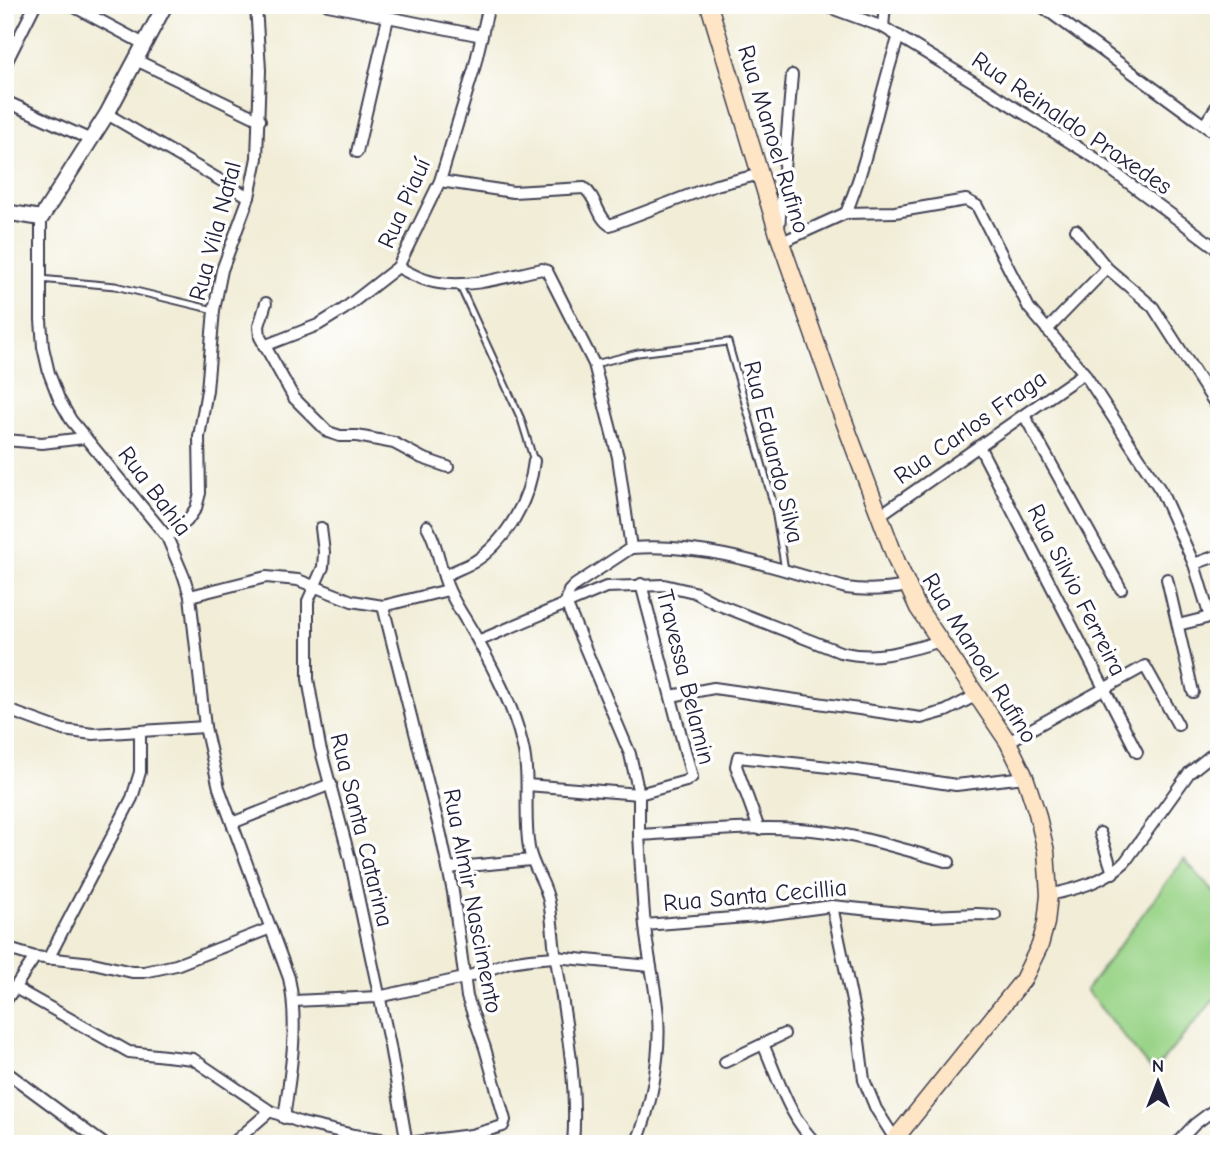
<svg xmlns="http://www.w3.org/2000/svg" width="1224" height="1149" viewBox="0 0 1224 1149" font-family="'Comic Neue',sans-serif">
	<style>
		.green { fill: #9ad488; stroke: #5e7b62; stroke-width: 2 }
		.lines { fill: none; stroke-linecap: round; stroke-linejoin: round }
		.service-casing { stroke: #414052; stroke-width: 9 }
		.minor-casing { stroke: #414052; stroke-width: 14 }
		.tertiary-casing { stroke: #414052; stroke-width: 18 }
		.secondary-casing { stroke: #414052; stroke-width: 19 }
		.service { stroke: #fff; stroke-width: 5 }
		.minor { stroke: #fff; stroke-width: 10 }
		.tertiary { stroke: #fff; stroke-width: 14 }
		.secondary { stroke: #fde5c5; stroke-width: 16 }
		.labels { text-anchor: middle; stroke-width: 7; stroke-linejoin: round; paint-order: stroke }
		.street-label { font-size: 24px; fill: #22223b; stroke: #fff }
	</style>
	<rect width="100%" height="100%" fill="#fff"/>
	<filter id="ink" filterUnits="userSpaceOnUse"><feTurbulence type="fractalNoise" baseFrequency=".0143" numOctaves="2"/><feDisplacementMap in="SourceGraphic" scale="14" xChannelSelector="R" yChannelSelector="G"/><feConvolveMatrix kernelMatrix="1 2 1 2 8 2 1 2 1" color-interpolation-filters="sRGB"/></filter>
	<filter id="wash" filterUnits="userSpaceOnUse"><feTurbulence type="fractalNoise" baseFrequency=".00686" numOctaves="4" result="noise"/><feDisplacementMap in="SourceGraphic" scale="28" xChannelSelector="R" yChannelSelector="G"/><feGaussianBlur stdDeviation="1.57" result="paint"/><feColorMatrix in="noise" values="0 0 0 0 0 0 0 0 0 0 0 0 0 0 0 0 0 1.4 0 .05"/><feComposite in="paint" operator="in"/></filter>
	<g filter="url(#wash)">
		<rect width="100%" height="100%" fill="#f1edd7"/>
		<!-- green -->
		<polygon class="green" points="1184,859 1219,898 1219,994 1153,1072 1086,990"/>
	</g>
	<g filter="url(#ink)">
		<g class="lines">
			<defs>
				<g id="service">
					<polyline points="588,5 590,7"/>
					<polyline points="40,279 115,286 214,310"/>
					<polyline points="459,284 521,419 534,461"/>
					<polyline points="595,364 638,353 728,342 775,510 785,570"/>
				</g>
				<g id="minor">
					<polyline points="71,5 144,44"/>
					<polyline points="328,5 482,36"/>
					<polyline points="832,5 831,8 883,27 982,87 1095,158 1219,250"/>
					<polyline points="1040,5 1219,136"/>
					<polyline points="883,27 885,5"/>
					<polyline points="136,60 260,120"/>
					<polyline points="5,65 35,5"/>
					<polyline points="5,101 91,140"/>
					<polyline points="107,114 249,197"/>
					<polyline points="1204,125 1219,103"/>
					<polyline points="357,152 388,18"/>
					<path d="M440 181 513 192 584 188C597 197 597 218 610 225L716 185 761 174"/>
					<path d="M846 213C870 156 879 94 899 36"/>
					<path d="M41 218V320L43 347 49 373 59 399 71 420 167 537 184 577 190 596 205 727 219 788 289 978C299 1024 291 1071 284 1118"/>
					<polyline points="779,228 792,75"/>
					<polyline points="1076,230 1107,268 1153,307 1219,410"/>
					<polyline points="782,242 846,213 895,212 966,200 977,206 1029,308 1084,373 1161,491 1194,564 1209,614 1206,618 1178,625"/>
					<path d="M398 267C411 274 424 281 439 283 474 288 508 276 542 269L547 271 594 364 618 457 631 548 575 585 569 591 566 603 630 754 639 794V835C701 832 766 823 828 832 869 838 909 851 949 862"/>
					<polyline points="266,303 259,326 260,337 294,398 328,432 340,436 357,436 394,443 422,458 448,467"/>
					<polyline points="1047,330 1107,268"/>
					<polyline points="264,346 318,325 344,309 398,267 440,181 474,69 489,5"/>
					<polyline points="1024,415 1121,589"/>
					<polyline points="5,440 42,443 84,438"/>
					<polyline points="979,446 1137,752"/>
					<polyline points="880,515 1084,373"/>
					<path d="M427 526C439 546 439 569 449 590 457 608 469 624 478 641 495 672 514 708 522 743 531 777 523 813 529 848 532 867 546 883 549 902 553 923 553 944 557 965 566 1025 578 1083 573 1144"/>
					<polyline points="321,528 324,552 323,567 308,601 308,679 320,747 350,859 390,1046 407,1144"/>
					<polyline points="167,537 187,521 196,508 200,493 199,437 207,390 214,310 222,270 249,197 257,158 260,70 256,5"/>
					<path d="M631 548C704 542 776 568 846 588 867 591 886 590 907 586"/>
					<polyline points="1194,564 1219,555"/>
					<path d="M444 576C454 571 464 567 474 562 507 541 530 499 534 461"/>
					<polyline points="1167,579 1193,692"/>
					<polyline points="190,596 266,577 298,580 352,601 383,606 448,590"/>
					<path d="M478 641 606 587 664 585 694 592 717 604 840 652C877 661 905 651 941 641"/>
					<polyline points="671,696 714,688 921,718 946,711 975,696"/>
					<polyline points="5,709 63,730 93,734 205,727"/>
					<polyline points="1008,742 1145,666 1178,725"/>
					<polyline points="527,785 639,794 686,781 692,777 641,584"/>
					<polyline points="232,823 331,784"/>
					<polyline points="759,829 736,766 738,757 857,770 956,785 1025,777"/>
					<polyline points="1100,833 1113,873"/>
					<polyline points="448,868 531,860"/>
					<path d="M1049 895C1076 889 1104 882 1125 862L1189 773 1219 749"/>
					<polyline points="832,906 857,1025 864,1080 876,1109 895,1139"/>
					<polyline points="645,925 758,916 832,906 930,916 977,914 995,915"/>
					<polyline points="5,948 35,957 93,963 132,972 144,972 176,965 271,928"/>
					<polyline points="48,959 132,798 140,772 140,733"/>
					<polyline points="15,988 129,1052 193,1059 270,1111 302,1123 354,1135 408,1143 471,1135 503,1126 505,1120 485,1048 467,997 453,892 441,835 383,606"/>
					<polyline points="294,1001 378,997 464,978 510,962 530,959 555,957 650,966"/>
					<polyline points="5,1002 35,957"/>
					<path d="M763 1044C778 1078 789 1118 817 1144"/>
					<polyline points="725,1062 784,1034"/>
					<polyline points="5,1071 104,1144"/>
					<polyline points="232,1144 270,1111"/>
					<path d="M636 1144C651 1109 661 1055 658 1017 656 987 648 957 645 926 642 896 641 865 639 835"/>
					<polyline points="1176,1144 1195,1124 1219,1106"/>
				</g>
				<polyline id="tertiary" points="5,212 41,218 107,114 165,5"/>
				<polyline id="secondary" points="709,5 778,234 841,413 897,562 918,608 1008,742 1025,777 1037,813 1046,851 1049,895 1046,923 1040,945 1023,980 891,1144"/>
			</defs>
			<!-- service casing -->
			<use href="#service" class="service-casing"/>
			<!-- minor casing -->
			<use href="#minor" class="minor-casing"/>
			<!-- tertiary casing -->
			<use href="#tertiary" class="tertiary-casing"/>
			<!-- secondary casing -->
			<use href="#secondary" class="secondary-casing"/>
			<!-- service -->
			<use href="#service" class="service"/>
			<!-- minor -->
			<use href="#minor" class="minor"/>
			<!-- tertiary -->
			<use href="#tertiary" class="tertiary"/>
			<!-- secondary -->
			<use href="#secondary" class="secondary"/>
		</g>
	</g>
	<g class="labels">
		<!-- street labels -->
		<g class="street-label">
			<text transform="translate(1072 123) rotate(34)" y="8">Rua Reinaldo Praxedes</text>
			<text transform="translate(774 139) rotate(73)" y="8">Rua Manoel Rufino</text>
			<text transform="translate(404 203) rotate(-66)" y="8">Rua Piauí</text>
			<text transform="translate(215 231) rotate(-75)" y="8">Rua Vila Natal</text>
			<text transform="translate(970 427) rotate(-35)" y="8">Rua Carlos Fraga</text>
			<text transform="translate(774 452) rotate(76)" y="8">Rua Eduardo Silva</text>
			<text transform="translate(155 491) rotate(53)" y="8">Rua Bahia</text>
			<text transform="translate(1077 590) rotate(63)" y="8">Rua Silvio Ferreira</text>
			<text transform="translate(980 658) rotate(58)" y="8">Rua Manoel Rufino</text>
			<text transform="translate(686 677) rotate(76)" y="8">Travessa Belamin</text>
			<text transform="translate(362 830) rotate(76)" y="8">Rua Santa Catarina</text>
			<text transform="translate(755 895) rotate(-5)" y="8">Rua Santa Cecillia</text>
			<text transform="translate(473 901) rotate(79)" y="8">Rua Almir Nascimento</text>
		</g>
	</g>
	<!-- margin -->
	<rect width="1224" height="1149" fill="none" stroke="#fff" stroke-width="28"/>
	<!-- north arrow -->
	<g transform="translate(1158 1082)" stroke="#ffffff" stroke-width="5" paint-order="stroke">
	<path d="M0-5L12 26L0 18L-12 26Z" fill="#22223b"/>
	<text y="-10" font-size="19" font-weight="bold" text-anchor="middle" fill="#22223b">N</text>
	</g>
</svg>
